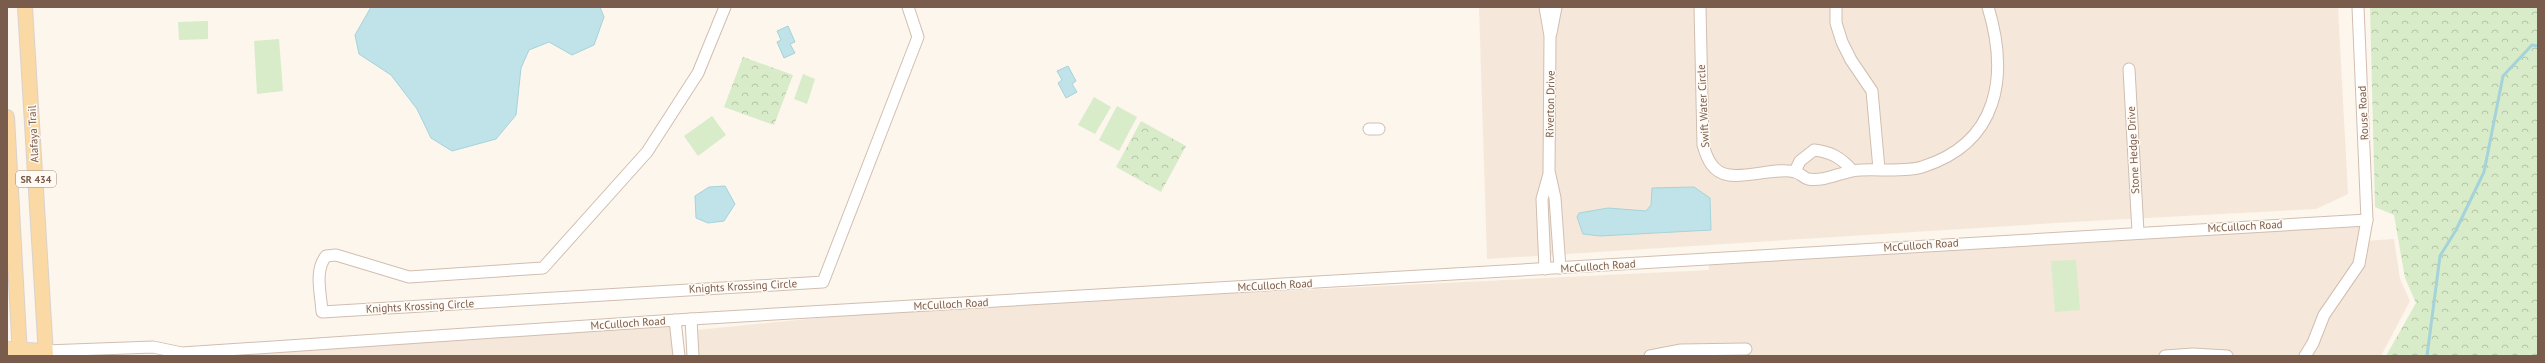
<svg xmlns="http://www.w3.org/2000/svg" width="2545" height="363" viewBox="0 0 2545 363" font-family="'PT Sans',sans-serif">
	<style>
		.residential { fill: #f5e8da }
		.grass { fill: #d8ecc9 }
		.forest { fill: url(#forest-crowns) }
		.water { fill: #bfe3e8; stroke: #a5d3da }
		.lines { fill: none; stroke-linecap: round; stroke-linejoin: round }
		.stream { stroke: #a5d3da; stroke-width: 3 }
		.minor-casing { stroke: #d1beb0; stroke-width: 13 }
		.major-casing { stroke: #dad1cd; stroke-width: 16 }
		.minor { stroke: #fff; stroke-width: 11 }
		.major { stroke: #fbd9a5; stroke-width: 14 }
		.labels { text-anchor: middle; stroke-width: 3; stroke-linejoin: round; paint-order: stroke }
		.shield { fill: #fffaf3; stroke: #a28b7f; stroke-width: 1 }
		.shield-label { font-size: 10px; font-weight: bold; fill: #7a5c4d }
		.street-label { font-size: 11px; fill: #7a5c4d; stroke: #fffaf3 }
	</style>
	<defs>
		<pattern id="forest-crowns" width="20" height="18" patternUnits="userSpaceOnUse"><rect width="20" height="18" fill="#d8ecc9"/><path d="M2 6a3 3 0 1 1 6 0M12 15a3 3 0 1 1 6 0" fill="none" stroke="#b4c2a5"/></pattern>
	</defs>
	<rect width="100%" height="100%" fill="#fdf6ec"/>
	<!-- residential -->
	<g class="residential">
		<polygon points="1479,7 2338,7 2348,194 2316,209 2072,222 1487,259"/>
		<polygon points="2364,225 2364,241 2394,239 2400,279 2410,301 2381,356 698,356 696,330 837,316 1219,294 1709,270 1709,264"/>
		<polygon points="670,326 674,356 218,356"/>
	</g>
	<!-- grass -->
	<g class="grass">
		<polygon points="208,21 208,39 179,40 178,22"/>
		<polygon points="279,39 283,91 257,94 254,41"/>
		<polygon points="803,74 815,79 807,104 794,99"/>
		<polygon points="1094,97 1111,107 1095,134 1078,125"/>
		<polygon points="1117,106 1137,117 1119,151 1099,140"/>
		<polygon points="712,116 726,135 698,156 684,136"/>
		<polygon points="2076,260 2080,310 2055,312 2051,261"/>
	</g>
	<!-- forest -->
	<g class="forest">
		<polygon points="2370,7 2538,7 2538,356 2386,356 2416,303 2405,278 2394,215 2375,207"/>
		<polygon points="743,57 793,75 774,125 724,107"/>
		<polygon points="1141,121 1186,146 1161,192 1116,167"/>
	</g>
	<!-- water -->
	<g class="water">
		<polygon points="371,7 600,7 604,17 594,45 572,55 549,42 529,50 521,68 516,115 496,139 452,151 431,138 417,109 391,75 359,54 355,35"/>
		<polygon points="788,26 795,42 790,44 795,53 784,58 777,42 781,40 777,31"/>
		<polygon points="1068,66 1076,81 1072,84 1077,92 1066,98 1058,83 1062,80 1057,71"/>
		<polygon points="725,186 735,204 724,221 708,223 696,218 695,196 709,187"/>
		<polygon points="1694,187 1710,198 1711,230 1600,236 1583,234 1577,217 1579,213 1608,208 1646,211 1651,205 1652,188"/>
	</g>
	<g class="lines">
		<!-- stream -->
		<polyline class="stream" points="2427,356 2440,256 2456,230 2484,172 2503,76 2532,45 2538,46"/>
		<defs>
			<g id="minor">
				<path d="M725 7 698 73 647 152 543 268 409 277 336 255 326 256C314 271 321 294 322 312L823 282 918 37 908 7"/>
				<polyline points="1545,7 1550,36 1549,171 1555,198 1560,268"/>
				<path d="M1700 7 1703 145C1707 159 1713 173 1729 175 1747 178 1779 167 1795 172 1800 173 1804 178 1808 179 1827 182 1844 170 1861 170 1879 169 1906 172 1922 167 1999 143 2009 76 1988 7"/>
				<polyline points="1836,7 1836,23 1842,42 1851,60 1872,91 1879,169"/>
				<polyline points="1551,33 1556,7"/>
				<polyline points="2129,69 2138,232"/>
				<polyline points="1369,129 1379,129"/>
				<path d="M1795 171 1800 161 1814 150C1831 152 1840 157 1852 170"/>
				<polyline points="1545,269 1542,199 1549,174"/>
				<polyline points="691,319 693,356"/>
				<polyline points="675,320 679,356"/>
				<polyline points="45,351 153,347 182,353 691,319 2367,220"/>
				<polyline points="1650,356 1681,350 1746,349"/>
				<polyline points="2165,356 2193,354 2227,356"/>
				<polyline points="2305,356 2313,343 2324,315 2359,264 2367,220 2358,7"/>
			</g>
			<g id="major">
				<polyline points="25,7 46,356"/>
				<polyline points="7,117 20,356"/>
				<polyline points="7,349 45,351"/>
			</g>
		</defs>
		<!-- minor casing -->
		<use href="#minor" class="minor-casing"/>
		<!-- major casing -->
		<use href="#major" class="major-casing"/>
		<!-- minor -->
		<use href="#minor" class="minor"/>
		<!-- major -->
		<use href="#major" class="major"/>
	</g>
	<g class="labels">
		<!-- shield labels -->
		<rect class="shield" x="16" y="171" width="40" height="16" rx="3"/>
		<g class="shield-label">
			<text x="36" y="183">SR 434</text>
		</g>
		<!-- street labels -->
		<g class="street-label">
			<text transform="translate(1550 104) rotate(-89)" y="4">Riverton Drive</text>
			<text transform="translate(1703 106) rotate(-93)" y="4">Swift Water Circle</text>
			<text transform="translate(2363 113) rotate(-93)" y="4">Rouse Road</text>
			<text transform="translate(33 134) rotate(-93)" y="4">Alafaya Trail</text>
			<text transform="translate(2133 150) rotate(-93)" y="4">Stone Hedge Drive</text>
			<text transform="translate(2245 226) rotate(-3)" y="4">McCulloch Road</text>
			<text transform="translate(1921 245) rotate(-4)" y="4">McCulloch Road</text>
			<text transform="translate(1598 266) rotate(-4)" y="4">McCulloch Road</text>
			<text transform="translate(1275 285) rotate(-3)" y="4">McCulloch Road</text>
			<text transform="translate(743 286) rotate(-3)" y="4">Knights Krossing Circle</text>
			<text transform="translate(951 304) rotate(-3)" y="4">McCulloch Road</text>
			<text transform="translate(420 306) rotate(-3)" y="4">Knights Krossing Circle</text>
			<text transform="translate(628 323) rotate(-4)" y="4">McCulloch Road</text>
		</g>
	</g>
	<!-- border -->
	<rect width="2545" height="363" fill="none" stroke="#7a5c4d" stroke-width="16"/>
</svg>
